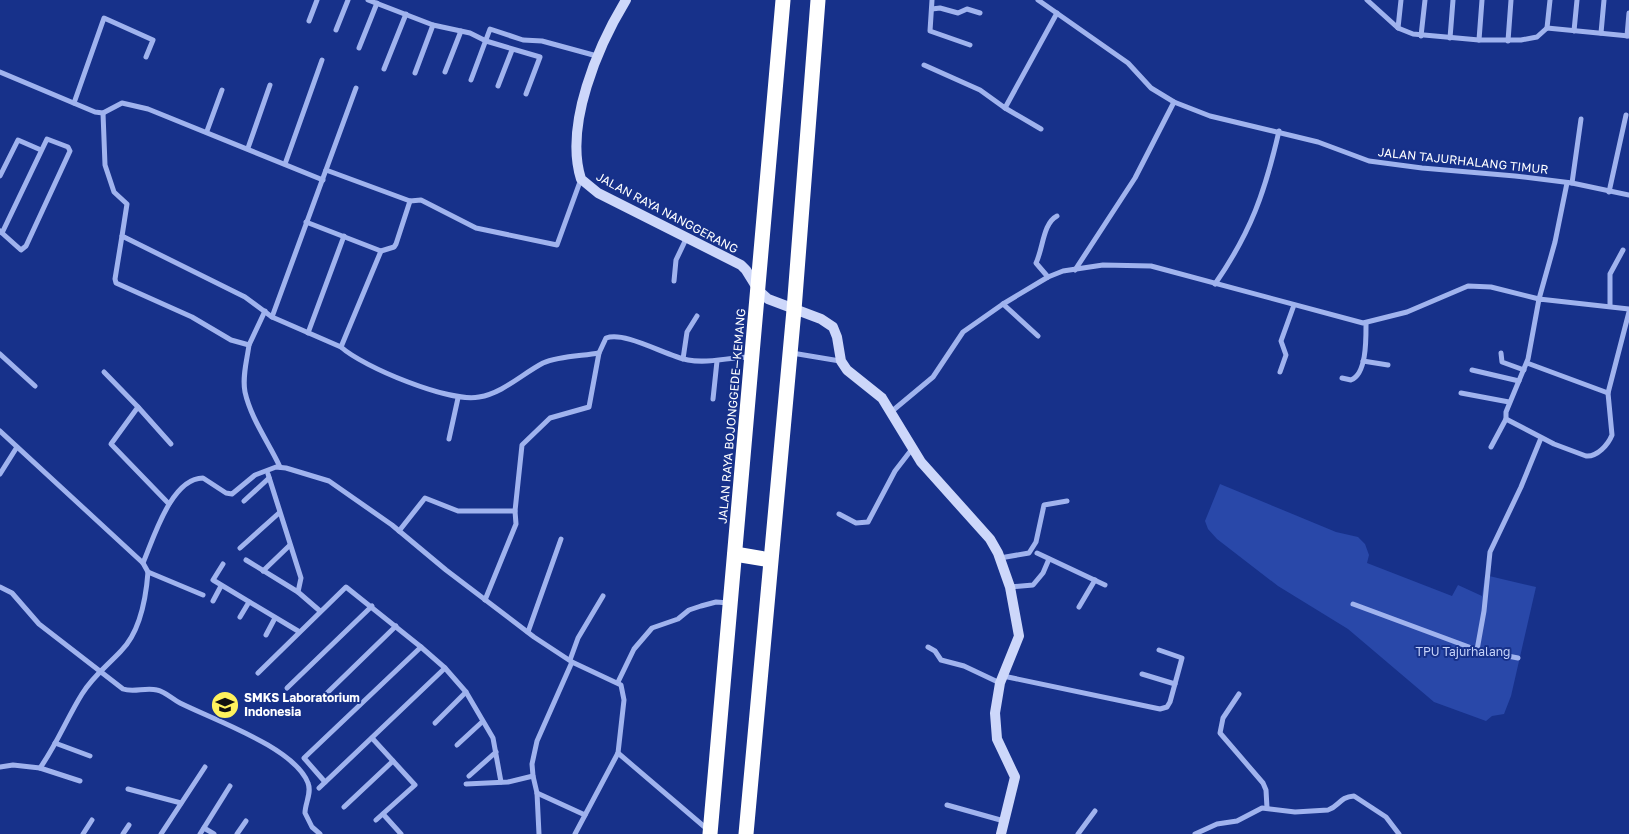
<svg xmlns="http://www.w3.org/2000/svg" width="1629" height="834" viewBox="0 0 1629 834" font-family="'Golos Text',sans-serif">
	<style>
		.green { fill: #2948a9 }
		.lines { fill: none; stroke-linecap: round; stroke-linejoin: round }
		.street { stroke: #a0b3ee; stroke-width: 5 }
		.secondary { stroke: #cdd7fa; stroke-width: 10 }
		.highway { stroke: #fff; stroke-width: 15 }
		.labels { text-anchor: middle; stroke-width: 4; stroke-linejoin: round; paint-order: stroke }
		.street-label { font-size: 12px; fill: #fff; stroke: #17318a }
		.park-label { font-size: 12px; fill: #c6d3fa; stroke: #17318a }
		.poi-label { font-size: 12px; font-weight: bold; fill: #fff; stroke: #17318a; text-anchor: start }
	</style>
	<rect width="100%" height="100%" fill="#17318a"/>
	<!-- green -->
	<polygon class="green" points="1220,484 1336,532 1358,537 1365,544 1369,555 1367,563 1452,596 1458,585 1482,596 1485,575 1536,587 1511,696 1504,714 1492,716 1486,721 1434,702 1348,629 1278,586 1217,539 1208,529 1205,521"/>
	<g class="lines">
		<!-- street -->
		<g class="street">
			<polyline points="368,0 433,25 470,33 486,41 540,57 526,94"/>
			<polyline points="932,0 930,31 970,45"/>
			<polyline points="1038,0 1128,63 1151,88 1174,102 1210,116 1318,142 1369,161 1422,168 1515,176 1572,183 1629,195"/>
			<polyline points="1367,0 1398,28 1413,34 1479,40 1521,40 1537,37 1547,28"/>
			<polyline points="932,9 940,8 958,13 967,9 980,13"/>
			<polyline points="309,21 317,0"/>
			<polyline points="1398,28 1401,0"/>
			<polyline points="1547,28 1629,36"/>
			<polyline points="1547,28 1550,0"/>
			<polyline points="336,30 348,0"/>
			<polyline points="1574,31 1577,0"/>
			<polyline points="1601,33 1604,0"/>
			<polyline points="1421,36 1425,0"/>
			<polyline points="1627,36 1629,13"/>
			<polyline points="1450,38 1453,0"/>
			<polyline points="1479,40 1482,0"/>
			<polyline points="1508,41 1511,0"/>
			<polyline points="359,48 377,3"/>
			<polyline points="924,65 980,90 1005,108 1057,13"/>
			<polyline points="384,69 406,14"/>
			<polyline points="0,72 95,112 103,113 122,103 148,109 323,180"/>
			<polyline points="445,72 461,31"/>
			<polyline points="415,73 433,25"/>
			<polyline points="471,80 490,29 523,40 542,41 597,56"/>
			<polyline points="498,86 512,50"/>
			<polyline points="74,103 104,18 153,40 146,57"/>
			<polyline points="1005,108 1041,129"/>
			<polyline points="103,113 105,165 114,192 127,204 122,236 245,297 272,317 341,347 381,251 394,247 396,244 410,201"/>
			<polyline points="207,131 222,90"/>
			<polyline points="248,148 270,85"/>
			<polyline points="285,164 322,60"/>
			<polyline points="326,170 410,201 421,200 476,228 557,245 581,179"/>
			<polyline points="0,176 18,140 41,150"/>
			<polyline points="1572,183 1581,119"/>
			<polyline points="1609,192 1626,115"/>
			<polyline points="306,222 381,251"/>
			<polyline points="0,231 2,233 21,250 26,246 70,151 68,147 47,139 2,233"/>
			<polyline points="122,236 115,279 116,283 192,317 231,340 249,345 265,311"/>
			<polyline points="1075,270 1135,178 1174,102"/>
			<path d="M1048 277 1036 263C1043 249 1043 223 1057 216"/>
			<polyline points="674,281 676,260 687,237"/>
			<path d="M1215 284C1251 232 1265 192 1279 131"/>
			<polyline points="1003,304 1038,336"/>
			<polyline points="1610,306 1610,274 1623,250"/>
			<polyline points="272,317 356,88"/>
			<polyline points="308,333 344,236"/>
			<path d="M249 345C247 360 242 377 245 392 251 419 269 443 280 467"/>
			<path d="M341 347C363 367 450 403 479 397 503 393 522 374 543 363 559 356 582 356 599 353"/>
			<polyline points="792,353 840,361"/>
			<polyline points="1501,353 1502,362 1524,370"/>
			<polyline points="0,354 35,386"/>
			<polyline points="683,359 687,332 697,316"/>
			<polyline points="1363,361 1388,365"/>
			<polyline points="1527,363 1608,393"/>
			<polyline points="1472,370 1519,381"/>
			<polyline points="104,372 138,407"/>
			<polyline points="1280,372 1286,355 1281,341 1294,305"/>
			<path d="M1342 378 1351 380C1367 374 1366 338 1366 323"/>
			<polyline points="1461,393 1509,402"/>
			<polyline points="713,399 717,361"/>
			<polyline points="891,412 933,377 963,332 1003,304 1048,277 1063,271 1103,265 1151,266 1363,323 1407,312 1468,286 1491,287 1539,299 1555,242 1567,183"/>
			<path d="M1506 419 1554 444 1586 456C1597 457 1608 445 1612 435L1608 393 1629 312"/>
			<path d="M0 431 143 563 148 572C146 598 140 632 121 651 107 666 93 676 82 694 67 718 57 744 40 768L13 765 0 767"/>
			<polyline points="449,439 458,398"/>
			<polyline points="1491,447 1506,419 1506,412 1528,359 1539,299 1629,309"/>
			<polyline points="0,474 17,447"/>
			<polyline points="268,474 301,578 298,592 320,611"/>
			<polyline points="244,501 269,478"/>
			<polyline points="169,504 111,444 138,407 171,444"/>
			<polyline points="839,514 856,523 868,522 895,471 912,449"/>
			<polyline points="399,531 425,498 458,511 515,511"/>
			<polyline points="240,548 279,513"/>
			<polyline points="1037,553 1105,585"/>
			<polyline points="1000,558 1029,553 1036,542 1044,505 1067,501"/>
			<polyline points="246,560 298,592"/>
			<path d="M143 563C153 540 171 478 203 478L226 493 232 494 255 475 276 467 286 468 329 481 392 525 446 570 534 637 572 662"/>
			<polyline points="223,564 213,580 298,631"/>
			<polyline points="263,571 290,545"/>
			<polyline points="148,572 203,595"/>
			<path d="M0 587 12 593 39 624 123 689C134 693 145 687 157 690 166 692 172 699 180 703 214 720 295 748 308 783 312 793 305 803 305 813L312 827 320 834"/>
			<polyline points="1010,587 1033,585 1043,573 1049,559"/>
			<path d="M485 600 516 524 515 511 522 445 550 418 589 407 599 353 606 338C626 331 666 356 688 360 709 364 729 357 750 357"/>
			<polyline points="213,601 221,586"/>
			<polyline points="1353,604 1477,650"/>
			<polyline points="1079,607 1095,580"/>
			<polyline points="240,617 249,602"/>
			<polyline points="528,632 561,539"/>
			<polyline points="266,635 275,618"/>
			<polyline points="928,647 935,651 941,660 964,666 1000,683"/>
			<polyline points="1518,658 1477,650 1484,611 1490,552 1521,487 1541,438"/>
			<polyline points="570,660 578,638 603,596"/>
			<polyline points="258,673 346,587 421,647 445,668 466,692 493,738 501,782"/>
			<polyline points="1142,674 1175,684"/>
			<polyline points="1003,676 1160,709 1167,707 1170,702 1182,658 1159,650"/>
			<polyline points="618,682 634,649 652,628 678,619 689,610 701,606 716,602 729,603"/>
			<polyline points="287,688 372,606"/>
			<polyline points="326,694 396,626"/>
			<polyline points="1239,694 1223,718 1220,733 1263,783 1266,790 1267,808"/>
			<polyline points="435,723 466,692"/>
			<polyline points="372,738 415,785 376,820"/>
			<polyline points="55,743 90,756"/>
			<polyline points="457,745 482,722"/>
			<polyline points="618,753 707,829"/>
			<polyline points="40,768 80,781"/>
			<polyline points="469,776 496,752"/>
			<polyline points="533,776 532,764 537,741 572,662 621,685 624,700 618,753 575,834"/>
			<polyline points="325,782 304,758 421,647"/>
			<polyline points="466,784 508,782 533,776 537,793 539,834"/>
			<polyline points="319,788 445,668"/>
			<polyline points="128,789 181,803"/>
			<polyline points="537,793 585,815"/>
			<polyline points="947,805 1004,821"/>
			<polyline points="344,807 393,761"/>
			<polyline points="383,814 401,834"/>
			<polyline points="204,828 214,834"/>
			<polyline points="83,834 92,820"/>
			<polyline points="123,834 129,825"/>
			<polyline points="161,834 205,767"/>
			<polyline points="200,834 230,786"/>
			<polyline points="237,834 246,821"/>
			<polyline points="1078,834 1095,811"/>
			<path d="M1195 834 1217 824 1237 821 1262 808 1295 812 1328 810C1340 806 1339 797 1354 796L1386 817 1399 834"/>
		</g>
		<!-- secondary -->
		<path class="secondary" d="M626 0C598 46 564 125 581 179L598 193 741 265 746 270 759 291 768 299 821 319 833 327 837 337 841 361 847 370 882 398 921 462 990 539 998 553 1010 587 1019 636 1000 683 995 713 997 739 1015 777 1001 834"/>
		<!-- highway -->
		<g class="highway">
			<polyline points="735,554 770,560"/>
			<polyline points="710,834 783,0"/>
			<polyline points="746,834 794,310 818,0"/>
		</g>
	</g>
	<!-- icons -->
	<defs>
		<symbol id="school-disc" viewBox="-11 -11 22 22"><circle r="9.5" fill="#fff25d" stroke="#17318a"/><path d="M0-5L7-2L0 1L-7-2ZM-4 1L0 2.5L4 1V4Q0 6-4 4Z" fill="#111"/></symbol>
	</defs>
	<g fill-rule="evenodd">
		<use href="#school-disc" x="209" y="689" width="32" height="32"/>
	</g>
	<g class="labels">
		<!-- street labels -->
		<g class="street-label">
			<text transform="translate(1463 161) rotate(6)" y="4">JALAN TAJURHALANG TIMUR</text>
			<text transform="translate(667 213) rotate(28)" y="4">JALAN RAYA NANGGERANG</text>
			<text transform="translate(732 416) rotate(-85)" y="4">JALAN RAYA BOJONGGEDE—KEMANG</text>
		</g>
		<!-- park labels -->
		<g class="park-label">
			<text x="1463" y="656">TPU Tajurhalang</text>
		</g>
		<!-- poi labels -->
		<g class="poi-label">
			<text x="244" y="702">SMKS Laboratorium<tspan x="244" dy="14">Indonesia</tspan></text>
		</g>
	</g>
</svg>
